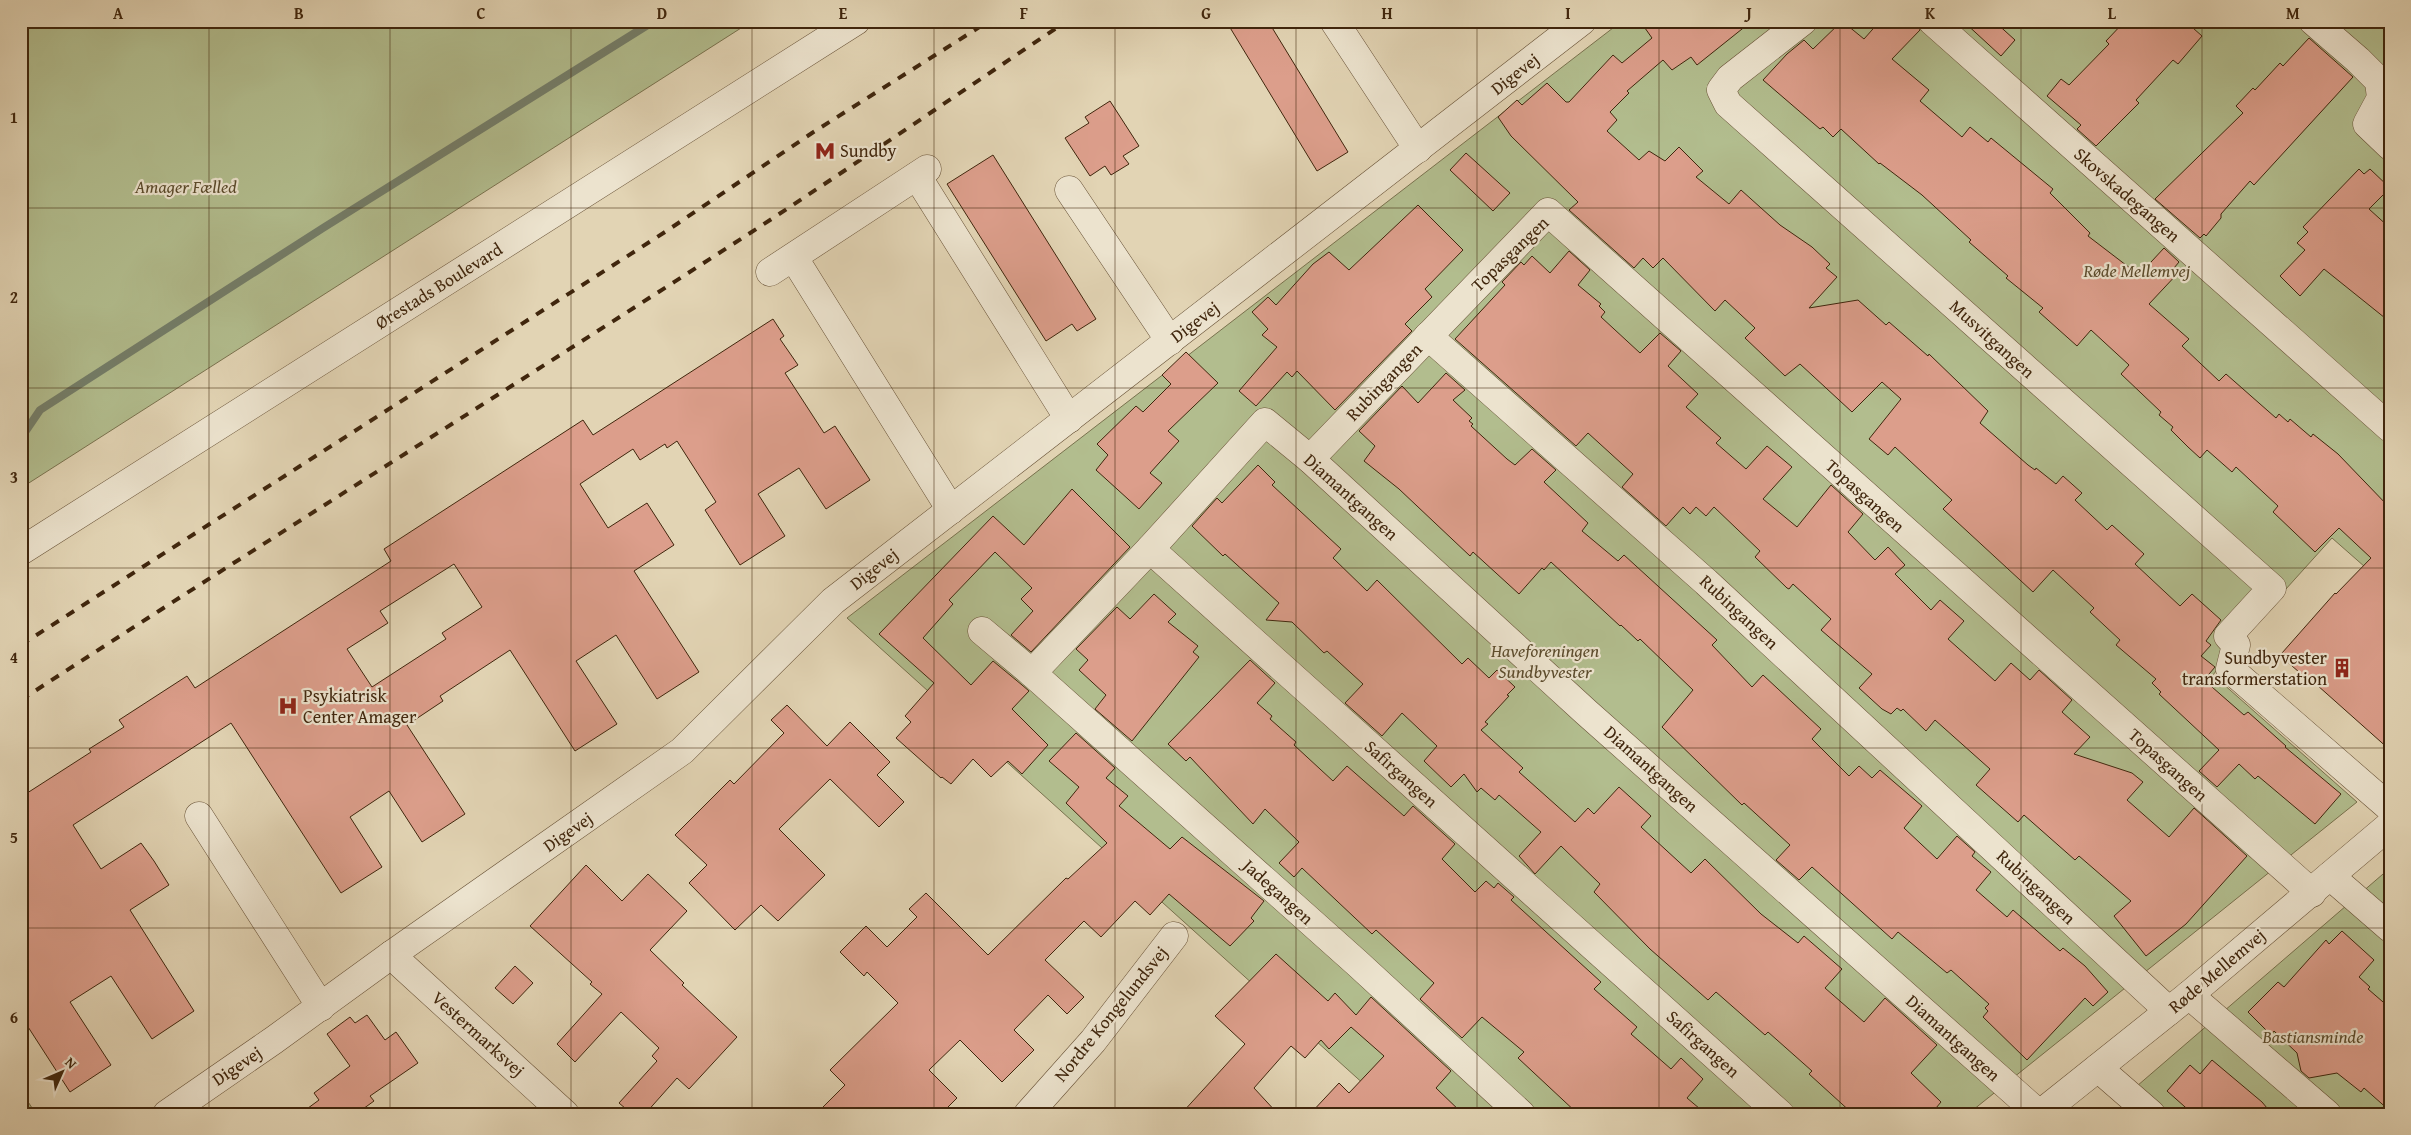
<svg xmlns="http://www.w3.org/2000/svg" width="2411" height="1135" viewBox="0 0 2411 1135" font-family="'Gentium Book Plus',serif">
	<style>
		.green { fill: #b2bd8e; stroke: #79724e }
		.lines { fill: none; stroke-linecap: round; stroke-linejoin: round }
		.stream { stroke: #747e6a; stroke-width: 8 }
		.building { fill: #dc9e8b; stroke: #40260d; fill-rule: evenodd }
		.minor-casing { stroke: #685237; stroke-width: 29 }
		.minor { stroke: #ece3ce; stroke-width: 28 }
		.rail { stroke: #40260d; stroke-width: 4; stroke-dasharray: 9 9; stroke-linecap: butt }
		.grid { fill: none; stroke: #40260d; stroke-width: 1; stroke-opacity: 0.55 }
		.labels { text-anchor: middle; stroke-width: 4.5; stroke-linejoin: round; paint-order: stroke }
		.street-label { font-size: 18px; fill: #40260d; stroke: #ece3ce }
		.poi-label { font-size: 18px; fill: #40260d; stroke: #ece3ce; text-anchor: start }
		.park-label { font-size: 18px; font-style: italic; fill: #5c4c2d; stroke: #ece3ce }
		.neatline { fill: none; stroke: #40260d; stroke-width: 2 }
		.grid-label { font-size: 16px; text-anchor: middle; font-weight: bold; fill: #40260d }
	</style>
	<rect width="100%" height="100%" fill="#e2d4b4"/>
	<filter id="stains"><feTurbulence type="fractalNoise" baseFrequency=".004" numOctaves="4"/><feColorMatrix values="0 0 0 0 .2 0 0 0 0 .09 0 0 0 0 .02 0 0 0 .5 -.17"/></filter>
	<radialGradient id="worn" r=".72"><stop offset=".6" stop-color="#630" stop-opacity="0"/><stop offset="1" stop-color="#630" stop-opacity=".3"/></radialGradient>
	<!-- green -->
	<g class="green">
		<polygon points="21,21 752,21 21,488"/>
		<polygon points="1622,21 2390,21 2390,589 2332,538 2239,641 2213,675 2357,802 1968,1114 1397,1114 847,618"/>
		<polygon points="2390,868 2390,1114 2170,1114 2137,1086"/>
		<polygon points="21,1091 36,1114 21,1114"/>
	</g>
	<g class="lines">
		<!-- stream -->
		<polyline class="stream" points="21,438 40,410 323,228 654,21"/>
	</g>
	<!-- building -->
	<g class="building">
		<polygon points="1226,21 1268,21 1348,152 1317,171"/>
		<polygon points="1640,21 1752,21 1697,65 1691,57 1672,70 1663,60 1627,91 1629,93 1610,112 1617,120 1607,131 1639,160 1649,151 1665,161 1679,147 1703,171 1696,177 1729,204 1741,190 1780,225 1812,247 1830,264 1826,268 1837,277 1809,308 1858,300 1886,325 1889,322 1928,356 1929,354 1988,411 1980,423 2028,465 2035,470 2036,468 2056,484 2063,476 2082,493 2075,500 2107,530 2112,525 2144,554 2135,564 2180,606 2192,594 2221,620 2206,641 2211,645 2201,656 2215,667 2204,680 2244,715 2248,712 2286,746 2285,747 2341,794 2315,824 2258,776 2255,779 2239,764 2217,787 2199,771 2219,750 2159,694 2161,692 2152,683 2156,679 2116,645 2120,640 2090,612 2094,608 2053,570 2033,592 1943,509 1952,500 1895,447 1888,455 1869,439 1901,399 1882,382 1852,412 1800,364 1785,376 1745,338 1755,328 1725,300 1715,311 1663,258 1653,268 1643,258 1634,268 1569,210 1578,202 1511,136 1498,117 1517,100 1522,105 1547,83 1566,102 1569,102 1613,55 1622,63 1652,38"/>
		<polygon points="1842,21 1864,39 1880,21 1917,21 1920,30 1892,59 1929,90 1920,101 1962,137 1970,127 1988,142 1991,138 2053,189 2050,193 2090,233 2088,236 2139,275 2164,248 2179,262 2174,268 2179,272 2149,304 2189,339 2182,346 2219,381 2226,374 2276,418 2279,414 2288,422 2290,419 2311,437 2313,434 2338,454 2390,508 2390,750 2308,677 2307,679 2284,659 2285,657 2282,653 2335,593 2336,594 2371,558 2339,528 2315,552 2273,512 2278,506 2236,467 2232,472 2207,450 2200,458 2188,447 2171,430 2173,427 2159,415 2161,412 2121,374 2129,365 2091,330 2077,346 2039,312 2043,308 2006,278 2008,276 1969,242 1971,240 1922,195 1880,163 1879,164 1841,129 1833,137 1823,127 1820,129 1763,80 1787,54 1804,40 1813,49"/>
		<polygon points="1963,21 1994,21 2015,40 2001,56"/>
		<polygon points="2125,21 2185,21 2202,36 2178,64 2173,60 2136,100 2139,103 2096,146 2077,129 2081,125 2047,96 2061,79 2069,85 2109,44 2106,41"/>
		<polygon points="2309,38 2353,77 2254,185 2250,181 2221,214 2221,218 2206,236 2204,234 2200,238 2155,199 2243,113 2236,106 2253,88 2255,90 2280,63 2283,66"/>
		<polygon points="1110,101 1139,146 1123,156 1129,164 1111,175 1105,166 1090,176 1065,138 1089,123 1085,117"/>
		<polygon points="1466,153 1510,193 1493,211 1450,170"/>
		<polygon points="993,155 1096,319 1077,331 1072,324 1046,341 947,184"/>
		<polygon points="2359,169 2364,174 2370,169 2390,188 2369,209 2390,228 2390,322 2324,269 2300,296 2280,276 2305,250 2297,243 2308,232 2303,227"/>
		<polygon points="1418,205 1463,250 1425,289 1432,297 1405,324 1412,331 1335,410 1297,371 1292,377 1287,372 1256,406 1239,391 1277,347 1262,335 1268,329 1252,312 1268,297 1276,305 1313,264 1329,252 1349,270"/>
		<polygon points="1569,251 1590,270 1578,285 1601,304 1599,306 1605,312 1601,317 1640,353 1660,333 1681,351 1668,366 1698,394 1686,407 1721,438 1716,443 1746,469 1767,446 1792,467 1763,499 1797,527 1831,485 1863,514 1848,532 1875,560 1888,547 1905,565 1895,574 1931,610 1940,600 1964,621 1948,639 1995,681 2011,663 2030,680 2039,670 2072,700 2062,712 2090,737 2074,754 2132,773 2143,782 2127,800 2169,837 2194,808 2247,856 2186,924 2146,956 2114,916 2131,901 2079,856 2075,860 2024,815 2018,822 1976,785 1990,769 1935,720 1926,731 1903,709 1901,711 1897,708 1891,714 1882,709 1859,688 1872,674 1821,630 1831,619 1793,584 1789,589 1787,588 1755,557 1760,551 1714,507 1706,516 1696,507 1690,514 1683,507 1666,526 1622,487 1633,474 1588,433 1576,446 1455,339 1505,285 1502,282 1521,262 1524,265 1532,256 1550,273"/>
		<path d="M773 319 784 336 780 339 798 365 785 373 824 433 835 426 870 480 826 509 799 468 758 494 785 536 740 565 705 510 716 502 677 441 667 448 665 444 640 460 633 449 580 484 608 528 647 503 674 545 634 571 699 672 657 699 616 635 576 661 617 724 575 751 510 650 440 696 443 701 407 725 465 814 422 842 389 791 350 817 382 867 341 893 231 723 73 825 101 869 141 843 154 861 169 885 130 910 194 1011 152 1039 111 976 70 1002 111 1065 70 1092 21 1016V797L91 752 89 749 124 727 119 720 187 676 195 688 391 561 384 549 583 420 593 435ZM454 564 482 607 442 633 446 639 372 687 347 649 388 623 380 611Z"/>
		<polygon points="1186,352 1218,383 1168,431 1179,441 1150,473 1162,483 1139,509 1096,470 1108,455 1097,444 1136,406 1143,412 1171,384 1162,375"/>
		<polygon points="1446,373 1465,390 1453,400 1472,418 1469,421 1473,424 1471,426 1507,459 1515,465 1532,449 1556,470 1544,482 1588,523 1582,531 1618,561 1624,555 1717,640 1712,645 1752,687 1763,675 1821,729 1812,739 1849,776 1859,766 1872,778 1880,770 1922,806 1904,828 1937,859 1957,836 1975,852 1972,856 1991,872 1976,890 2007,917 2013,910 2060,951 2063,948 2085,966 2108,992 2093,1006 2085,998 2027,1060 1983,1017 1988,1011 1985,1008 1989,1004 1951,970 1947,973 1898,932 1892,939 1812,867 1799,880 1776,860 1790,845 1744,803 1742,805 1662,727 1693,690 1640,639 1638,641 1621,625 1620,626 1551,562 1544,570 1542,568 1519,594 1473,552 1470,556 1399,489 1364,461 1375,446 1359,431 1402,386 1418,403"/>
		<polygon points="1258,465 1275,482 1272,485 1341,549 1333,558 1367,591 1377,580 1462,664 1468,658 1489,678 1497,670 1515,687 1507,695 1509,696 1485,722 1488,724 1481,730 1523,768 1519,772 1575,822 1588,808 1594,814 1619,787 1651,816 1641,827 1691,873 1705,859 1761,914 1798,943 1804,936 1842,969 1825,988 1864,1022 1885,998 1937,1045 1911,1073 1941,1102 1931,1114 1853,1114 1809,1074 1812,1071 1768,1032 1765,1035 1716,992 1708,1000 1650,949 1594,892 1600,884 1561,846 1535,874 1519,856 1541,832 1499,795 1495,800 1481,788 1477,792 1464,774 1451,787 1424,761 1437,746 1402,713 1382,736 1345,703 1363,684 1327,651 1324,653 1292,622 1266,620 1279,603 1225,554 1223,556 1192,526 1217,498 1222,503"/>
		<polygon points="1072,489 1130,547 1031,652 1011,635 1033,611 1021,599 1032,588 995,552 949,600 953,604 923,638 971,685 993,661 1022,685 1029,691 1012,709 1048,745 1022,774 1008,761 991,777 973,759 951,784 942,777 941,778 896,738 911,722 905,716 934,683 879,634 993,516 1024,545"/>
		<polygon points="1154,594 1176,614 1168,622 1198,646 1193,652 1199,657 1132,741 1095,709 1106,695 1079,670 1088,660 1076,649 1117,607 1130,619"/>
		<polygon points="1250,660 1275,683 1257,703 1272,716 1270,719 1296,742 1294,745 1333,781 1347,766 1404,816 1413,806 1455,844 1442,859 1475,892 1486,881 1494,888 1498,883 1514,897 1511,900 1601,982 1594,989 1637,1027 1631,1034 1671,1069 1681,1058 1703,1079 1687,1098 1706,1114 1578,1114 1518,1058 1524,1052 1482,1017 1462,1038 1420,999 1434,983 1376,930 1372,934 1302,868 1294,877 1279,863 1299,842 1265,809 1253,824 1190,757 1186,761 1168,744"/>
		<polygon points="787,705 827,746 850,722 890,762 877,775 904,802 879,827 830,779 779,829 825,875 778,921 761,905 735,930 689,883 707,865 675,835 730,780 734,784 784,733 771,720"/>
		<polygon points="1076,733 1115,768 1106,778 1128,796 1119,806 1170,849 1182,837 1264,901 1251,918 1254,921 1230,946 1169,894 1150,915 1135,901 1101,937 1084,921 1045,960 1084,997 1067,1014 1048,995 1014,1030 1034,1050 1002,1082 960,1040 929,1070 957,1098 941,1114 816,1114 845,1085 830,1070 898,1003 867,972 864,976 840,952 866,926 887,947 917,917 909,909 926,893 988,955 1066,878 1068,879 1107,843 1066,803 1079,787 1049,761"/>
		<polygon points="586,865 622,901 648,874 687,911 650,950 684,983 682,985 737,1037 689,1089 677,1078 645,1114 632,1114 619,1103 657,1061 652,1056 659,1048 621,1012 575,1062 557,1044 602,994 590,984 592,982 530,926"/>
		<polygon points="2342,931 2374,960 2359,977 2370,987 2368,989 2390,1008 2390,1111 2364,1088 2361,1092 2337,1073 2309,1078 2301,1071 2297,1053 2274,1031 2271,1035 2248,1012 2278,982 2284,987 2326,940 2329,944"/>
		<polygon points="1276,954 1328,1001 1335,993 1356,1015 1371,997 1451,1071 1436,1088 1463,1114 1310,1114 1339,1083 1349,1093 1384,1056 1351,1027 1329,1049 1321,1040 1305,1058 1291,1046 1254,1088 1278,1114 1181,1114 1245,1044 1215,1016"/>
		<polygon points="515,966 533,983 513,1004 495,988"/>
		<polygon points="367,1015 385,1040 396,1032 418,1063 370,1096 374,1101 356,1114 300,1114 319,1100 314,1093 350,1066 327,1034 350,1017 355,1023"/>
		<polygon points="2212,1060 2262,1102 2272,1114 2193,1114 2167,1091 2190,1065 2200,1074"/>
	</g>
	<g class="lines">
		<defs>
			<g id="minor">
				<polyline points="1334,21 1418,149"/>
				<polyline points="1803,21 1730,78 1721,90 1728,104 2272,588 2228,636 2236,645 2230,669 2390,808"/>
				<polyline points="1932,21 2390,428"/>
				<polyline points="2313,21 2358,60 2379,81 2381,98 2367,124 2390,146"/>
				<polyline points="917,176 1069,419"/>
				<polyline points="1069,190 1170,341"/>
				<polyline points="794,258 951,510"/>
				<polyline points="770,272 927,169"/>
				<polyline points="1428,336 1706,582 2169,1011"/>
				<polyline points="1310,459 1548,212 2312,893"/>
				<polyline points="1150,549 1780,1114"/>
				<polyline points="21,551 856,21"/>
				<polyline points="982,631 1032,673 1357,963 1521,1114"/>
				<polyline points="1032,673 1150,549 1265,422 1310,459 1586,712 2039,1114"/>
				<polyline points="199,816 321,1007"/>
				<polyline points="2330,876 2390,928"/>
				<polyline points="391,955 565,1114"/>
				<polyline points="2189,995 2327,1114"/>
				<polyline points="2098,1068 2151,1114"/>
				<polyline points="167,1114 274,1040 391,955 682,751 833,601 1582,21"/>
				<polyline points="1028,1114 1093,1041 1174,936"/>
				<polyline points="2040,1114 2189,995 2390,825"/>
			</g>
		</defs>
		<!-- minor casing -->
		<use href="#minor" class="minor-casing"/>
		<!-- minor -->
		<use href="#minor" class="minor"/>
		<!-- rail -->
		<g class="rail">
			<polyline points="21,645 665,232 812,133 989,21"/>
			<path d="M21 700C261 544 504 392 744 237 853 166 959 93 1067 21"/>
		</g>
	</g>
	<!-- grid -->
	<path class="grid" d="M209 21V1114M390 21V1114M571 21V1114M752 21V1114M934 21V1114M1115 21V1114M1296 21V1114M1477 21V1114M1659 21V1114M1840 21V1114M2021 21V1114M2202 21V1114M21 208H2390M21 388H2390M21 568H2390M21 748H2390M21 928H2390"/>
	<!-- icons -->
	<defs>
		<symbol id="metro-bare" viewBox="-9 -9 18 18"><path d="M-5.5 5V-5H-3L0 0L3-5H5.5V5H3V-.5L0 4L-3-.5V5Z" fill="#8f2418" stroke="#ece3ce" stroke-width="2.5" paint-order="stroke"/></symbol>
		<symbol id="building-bare" viewBox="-9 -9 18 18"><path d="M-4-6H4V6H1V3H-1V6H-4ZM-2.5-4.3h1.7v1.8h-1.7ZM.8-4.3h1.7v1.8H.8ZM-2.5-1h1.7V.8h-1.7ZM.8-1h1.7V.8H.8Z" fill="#8f2418" stroke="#ece3ce" stroke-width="2.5" paint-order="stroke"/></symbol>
		<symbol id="hospital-bare" viewBox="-9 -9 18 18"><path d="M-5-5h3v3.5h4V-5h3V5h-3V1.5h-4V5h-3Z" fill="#8f2418" stroke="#ece3ce" stroke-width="2.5" paint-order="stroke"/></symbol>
	</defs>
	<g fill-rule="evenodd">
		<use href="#metro-bare" x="811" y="137" width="28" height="28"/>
		<use href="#building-bare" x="2328" y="654" width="28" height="28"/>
		<use href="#hospital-bare" x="274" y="692" width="28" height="28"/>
	</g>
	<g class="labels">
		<!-- street labels -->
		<g class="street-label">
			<text transform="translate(1515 74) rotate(-38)" y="6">Digevej</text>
			<text transform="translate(2127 195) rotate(41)" y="6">Skovskadegangen</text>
			<text transform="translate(1510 254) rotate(-44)" y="6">Topasgangen</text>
			<text transform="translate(439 286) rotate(-32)" y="6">Ørestads Boulevard</text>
			<text transform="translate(1195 322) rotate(-37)" y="6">Digevej</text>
			<text transform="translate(1992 339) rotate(42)" y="6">Musvitgangen</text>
			<text transform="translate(1384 382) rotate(-46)" y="6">Rubingangen</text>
			<text transform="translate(1865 496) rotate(42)" y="6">Topasgangen</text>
			<text transform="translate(1351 497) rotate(42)" y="6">Diamantgangen</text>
			<text transform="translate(874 569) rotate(-38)" y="6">Digevej</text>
			<text transform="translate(1739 612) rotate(43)" y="6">Rubingangen</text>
			<text transform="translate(2168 765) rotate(42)" y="6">Topasgangen</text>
			<text transform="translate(1651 769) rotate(42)" y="6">Diamantgangen</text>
			<text transform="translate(1401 774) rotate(42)" y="6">Safirgangen</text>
			<text transform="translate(568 832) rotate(-35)" y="6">Digevej</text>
			<text transform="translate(2036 887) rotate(43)" y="6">Rubingangen</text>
			<text transform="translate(1278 892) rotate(42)" y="6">Jadegangen</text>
			<text transform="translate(2217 971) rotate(-40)" y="6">Røde Mellemvej</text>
			<text transform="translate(1111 1014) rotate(-51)" y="6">Nordre Kongelundsvej</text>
			<text transform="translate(478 1034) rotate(42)" y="6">Vestermarksvej</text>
			<text transform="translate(1953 1038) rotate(42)" y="6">Diamantgangen</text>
			<text transform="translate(1703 1044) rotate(42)" y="6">Safirgangen</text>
			<text transform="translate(237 1066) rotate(-34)" y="6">Digevej</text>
		</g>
		<!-- poi labels -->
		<g class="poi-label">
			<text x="840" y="157">Sundby</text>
			<text x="2327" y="664" text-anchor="end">Sundbyvester<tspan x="2327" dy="21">transformerstation</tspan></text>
			<text x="303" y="702">Psykiatrisk<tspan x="303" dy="21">Center Amager</tspan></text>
		</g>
		<!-- park labels -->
		<g class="park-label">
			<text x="186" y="193">Amager Fælled</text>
			<text x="2137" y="277">Røde Mellemvej</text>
			<text x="1545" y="657">Haveforeningen<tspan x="1545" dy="21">Sundbyvester</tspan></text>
			<text x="2313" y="1043">Bastiansminde</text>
		</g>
	</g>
	<!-- margin -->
	<rect width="2411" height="1135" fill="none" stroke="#e2d4b4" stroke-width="55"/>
	<!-- north arrow -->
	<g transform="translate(62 1072) rotate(45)" stroke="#ece3ce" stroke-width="4" paint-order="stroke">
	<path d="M0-4L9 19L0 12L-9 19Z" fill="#40260d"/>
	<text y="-8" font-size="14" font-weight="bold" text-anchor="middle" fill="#40260d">N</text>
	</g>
	<rect x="28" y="28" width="2356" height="1080" class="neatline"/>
	<g class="grid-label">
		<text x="118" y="19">A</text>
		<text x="299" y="19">B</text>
		<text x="481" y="19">C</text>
		<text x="662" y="19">D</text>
		<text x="843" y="19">E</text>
		<text x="1024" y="19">F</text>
		<text x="1206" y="19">G</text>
		<text x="1387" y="19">H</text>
		<text x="1568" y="19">I</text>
		<text x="1749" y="19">J</text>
		<text x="1930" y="19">K</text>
		<text x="2112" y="19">L</text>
		<text x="2293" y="19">M</text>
		<text x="14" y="123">1</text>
		<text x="14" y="303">2</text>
		<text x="14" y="483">3</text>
		<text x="14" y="663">4</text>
		<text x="14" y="843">5</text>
		<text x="14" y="1023">6</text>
	</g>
	<rect width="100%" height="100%" filter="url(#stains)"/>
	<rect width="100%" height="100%" fill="url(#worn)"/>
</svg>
